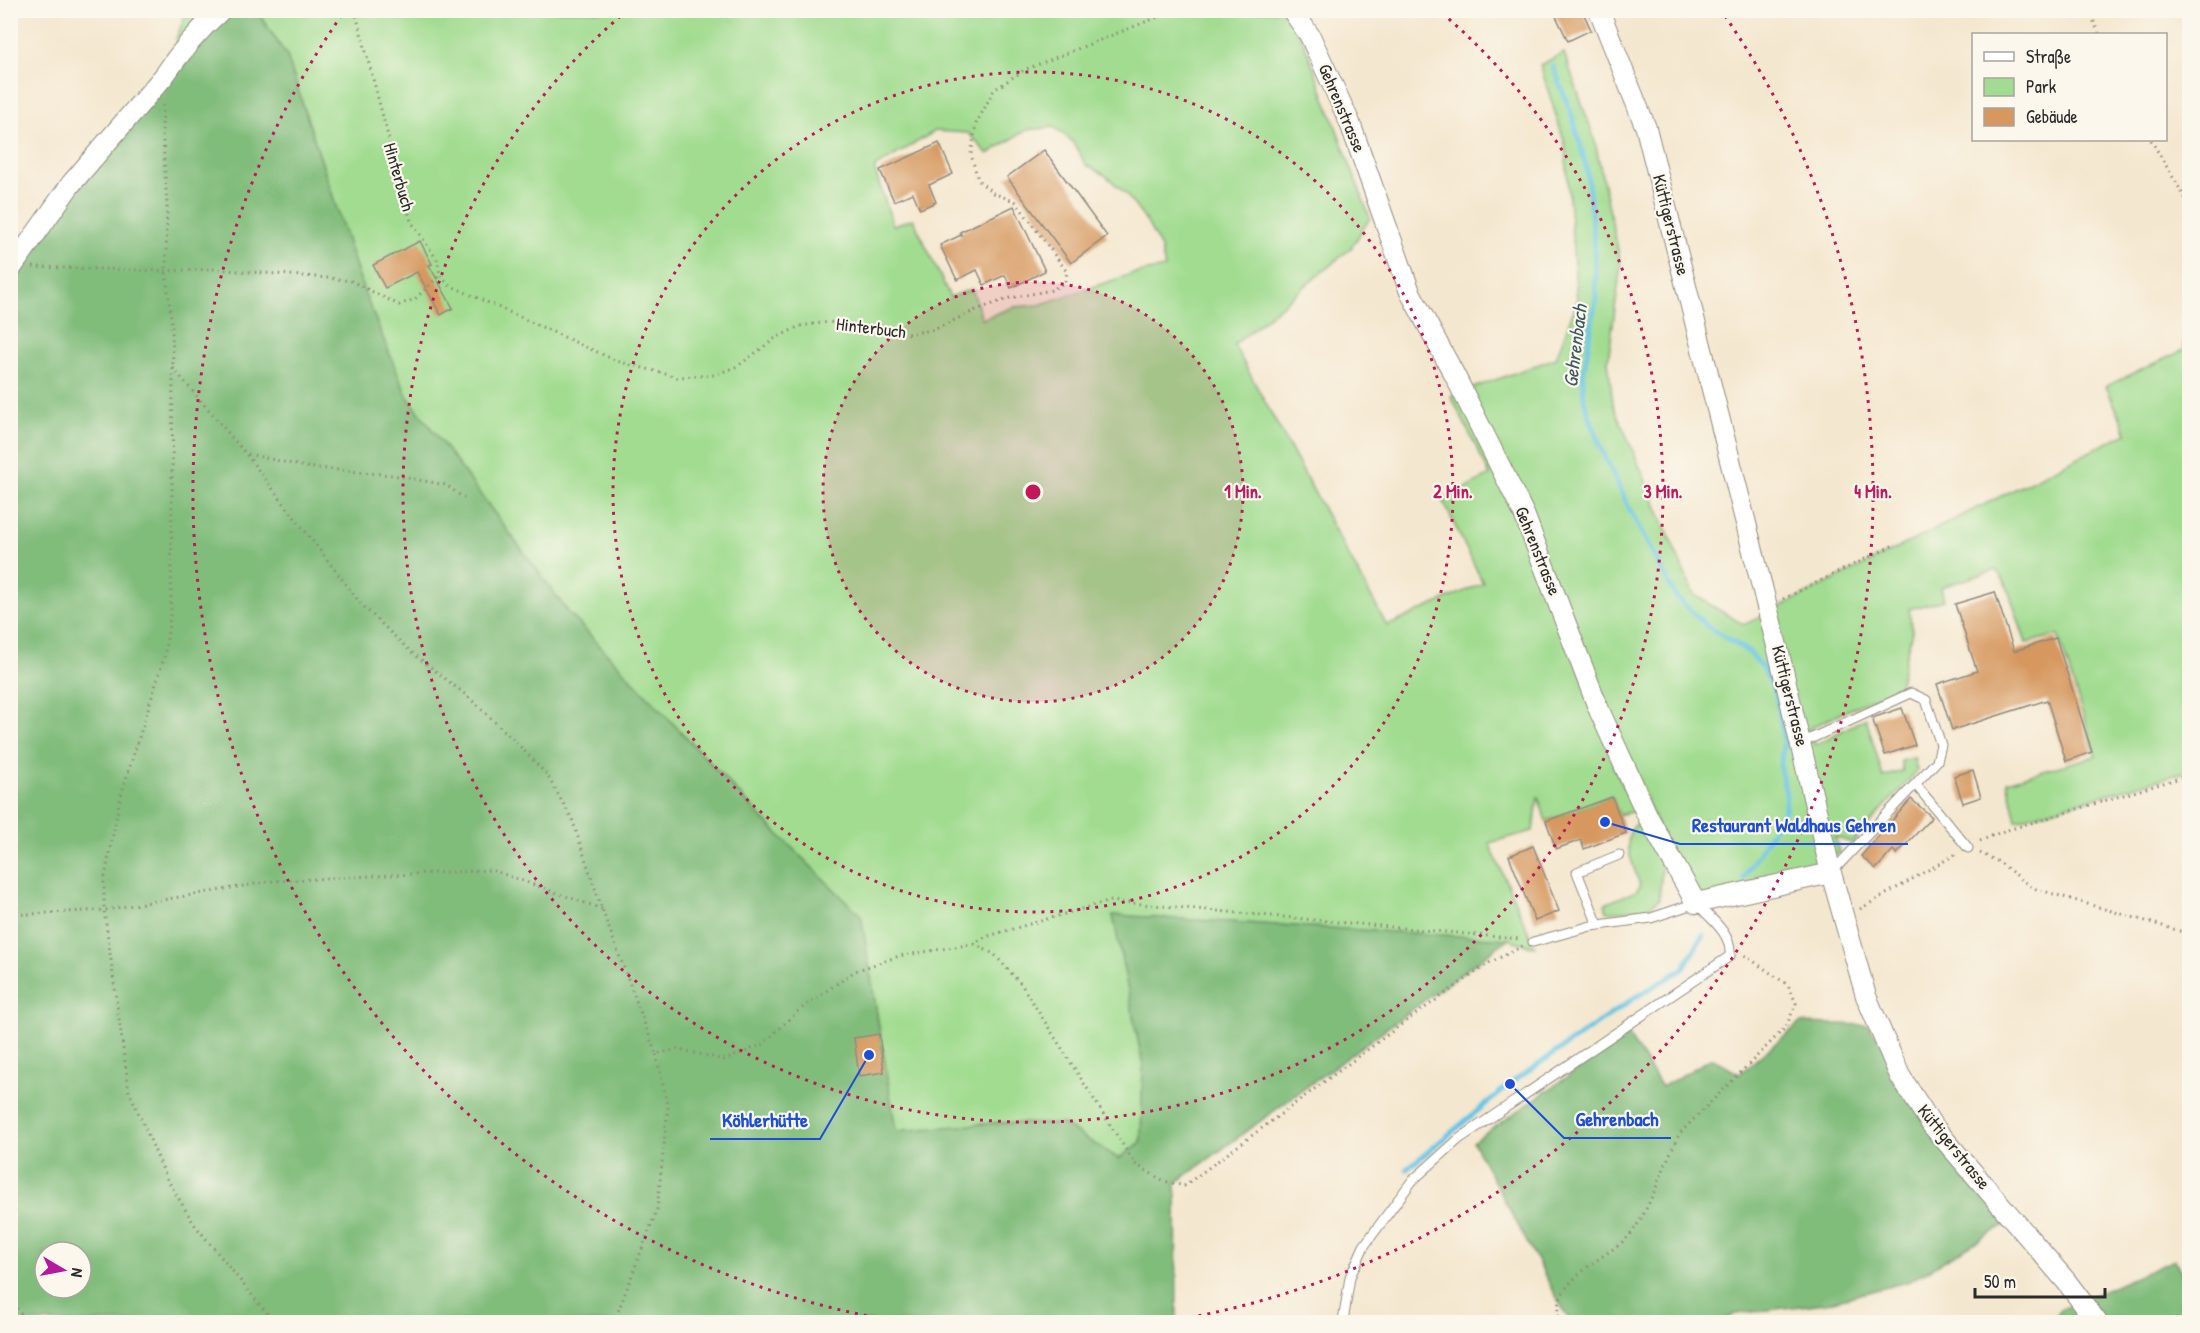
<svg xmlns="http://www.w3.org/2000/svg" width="2200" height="1333" viewBox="0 0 2200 1333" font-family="'Patrick Hand',sans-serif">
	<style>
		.green { fill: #a1dc90; stroke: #66845e; stroke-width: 1.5; fill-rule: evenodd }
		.forest { fill: #80bc7a; stroke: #567452; stroke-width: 1.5; fill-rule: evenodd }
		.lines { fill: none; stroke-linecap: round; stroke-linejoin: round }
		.stream { stroke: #66c4e4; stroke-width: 5 }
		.building { fill: #d6985f }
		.lane-casing { stroke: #90897d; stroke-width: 11 }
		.street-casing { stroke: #90897d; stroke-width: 22 }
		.path { stroke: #90897d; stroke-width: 3; stroke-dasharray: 1.5 4.5; stroke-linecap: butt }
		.lane { stroke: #fff; stroke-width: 9 }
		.street { stroke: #fff; stroke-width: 20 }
		.ring { fill: none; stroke: #c2185b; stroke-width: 3; stroke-dasharray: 3 6 }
		.labels { text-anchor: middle; stroke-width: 4.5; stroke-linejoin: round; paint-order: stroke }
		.street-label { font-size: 18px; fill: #2b2b2b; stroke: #fbf7ec }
		.water-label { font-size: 20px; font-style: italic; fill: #3d5962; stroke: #fbf7ec }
		.centre { fill: #c2185b; stroke: #fbf7ec; stroke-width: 3 }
		.ring-label { font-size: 18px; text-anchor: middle; font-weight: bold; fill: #c2185b; stroke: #fbf7ec; stroke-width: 4.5; stroke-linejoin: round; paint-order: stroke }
		.leader { fill: none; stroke: #1d4ed8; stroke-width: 2 }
		.callout-dot { fill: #1d4ed8; stroke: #fbf7ec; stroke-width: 2 }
		.callout-label { font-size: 20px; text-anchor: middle; font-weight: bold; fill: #1d4ed8; stroke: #fbf7ec; stroke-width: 4.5; stroke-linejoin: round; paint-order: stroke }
	</style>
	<rect width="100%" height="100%" fill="#fbf7ec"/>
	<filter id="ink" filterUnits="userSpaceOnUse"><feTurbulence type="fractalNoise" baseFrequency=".0167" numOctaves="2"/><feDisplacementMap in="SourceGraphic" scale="12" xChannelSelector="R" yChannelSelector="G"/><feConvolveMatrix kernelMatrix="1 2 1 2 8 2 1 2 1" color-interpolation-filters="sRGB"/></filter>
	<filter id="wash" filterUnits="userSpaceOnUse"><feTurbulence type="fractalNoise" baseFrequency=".008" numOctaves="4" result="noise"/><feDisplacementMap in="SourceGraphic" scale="24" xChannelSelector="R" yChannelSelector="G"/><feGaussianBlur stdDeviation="1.35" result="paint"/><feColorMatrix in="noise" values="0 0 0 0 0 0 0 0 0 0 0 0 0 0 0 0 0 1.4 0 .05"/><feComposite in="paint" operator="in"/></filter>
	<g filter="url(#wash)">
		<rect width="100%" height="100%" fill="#f4e7cf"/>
		<!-- green -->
		<g class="green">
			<polygon points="187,11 226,11 182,60 176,39"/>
			<path d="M257 11H1287L1305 45 1370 218 1351 248 1234 345 1387 626 1483 583 1443 501 1490 475 1451 396 1556 358 1577 301 1565 144 1540 65 1564 53 1594 138 1621 264 1608 361 1613 404 1694 595 1744 625 2127 433 2106 386 2184 350 2189 217V771L2016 820 2007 781 2096 756 2058 635 2026 643 2006 583 1996 570 1941 587 1944 600 1909 609 1912 631 1899 686 1810 728 1815 745 1866 718 1883 777 1903 771 1901 761 1914 758 1917 771 1852 843 1835 837 1839 853 1693 915 1630 758 1613 765 1635 811 1619 815 1612 797 1546 821 1538 796 1533 831 1489 843 1535 947 1508 939 1113 915 1143 1065 1141 1142 1119 1159 1062 1124 996 1123 896 1132 861 916 761 817 569 613 407 396 364 292 287 56ZM1054 127 1073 142 1086 165 1105 175 1126 194 1146 221 1161 248 1165 268 1132 274 1039 305 1014 307 982 319 972 289 950 297 913 219 893 225 874 168 935 131 968 133 988 154 1026 130Z"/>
			<path d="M1634 825H1640L1647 831 1662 867 1659 899 1647 909 1607 912 1605 904 1636 891 1640 886C1635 867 1620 843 1634 825Z"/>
		</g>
		<!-- forest -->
		<g class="forest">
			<path d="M226 11H257L287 56 364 292 407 396 569 613 761 817 861 916 896 1131 996 1123 1062 1124 1119 1159 1141 1142 1143 1065 1113 915 1508 939 1176 1183 1177 1322H11V286L89 171ZM45 1252H81V1288H45Z"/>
			<polygon points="1800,1023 1868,1025 2013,1220 1910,1281 1826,1303 1735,1314 1722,1322 1570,1322 1473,1142 1628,1035 1662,1087 1712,1058 1739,1074"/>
			<polygon points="2174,1260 2189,1284 2189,1322 2050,1322 2062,1309"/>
		</g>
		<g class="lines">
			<!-- stream -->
			<g class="stream">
				<polyline points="1553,66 1573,118 1587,170 1594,241 1596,298 1583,376 1584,400 1600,446 1630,510 1676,597 1707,626 1749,652 1764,669 1776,695 1784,740 1780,768 1786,794 1785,810 1743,879"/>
				<polyline points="1407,1169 1510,1084 1634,998 1683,969 1703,935"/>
			</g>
		</g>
		<g id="blocks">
			<!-- building -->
			<g class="building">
				<polygon points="1553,10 1582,10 1591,30 1568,41"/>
				<polygon points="939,143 953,174 929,185 936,202 920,209 913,193 894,201 880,170"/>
				<polygon points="1044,150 1107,236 1071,263 1007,177"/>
				<polygon points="1014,206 1045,271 1011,288 1005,275 984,285 977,270 957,280 940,245 961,235 960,232"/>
				<polygon points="420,241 432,264 429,265 453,308 441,315 417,272 385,288 373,265"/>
				<polygon points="1995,592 2014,651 2056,638 2092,752 2066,761 2047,700 1952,730 1937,684 1977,671 1955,604"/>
				<polygon points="1902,708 1915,745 1885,755 1872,718"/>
				<polygon points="1973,770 1981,797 1963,803 1954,776"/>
				<polygon points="1612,797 1626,833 1584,849 1581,840 1556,849 1546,821"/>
				<polygon points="1911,799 1932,817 1897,854 1893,850 1876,869 1861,856"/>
				<polygon points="1533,846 1559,911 1535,921 1509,856"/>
				<polygon points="879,1034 884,1072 859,1076 854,1038"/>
			</g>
		</g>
	</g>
	<g filter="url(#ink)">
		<use href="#blocks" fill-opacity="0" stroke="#90897d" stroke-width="1.5"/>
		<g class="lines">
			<defs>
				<g id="lane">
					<polyline points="1801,743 1911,693 1926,700 1941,745 1937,761 1831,873"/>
					<polyline points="1916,785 1968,848"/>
					<polyline points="1598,925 1577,872 1619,855"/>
					<path d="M1343 1322 1350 1277 1364 1246 1412 1181 1459 1139 1730 956C1732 933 1711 919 1696 903L1651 918 1591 926 1533 942"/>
				</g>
				<g id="street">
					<polyline points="1292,10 1310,36 1350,123 1410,292 1454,374 1524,514 1599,710 1648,817 1696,903 1831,873"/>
					<polyline points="1599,10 1646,128 1781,662 1831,873 1866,996 1900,1076 1932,1125 2066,1281 2097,1322"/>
					<path d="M10 270 71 184 164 76C180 52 199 30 221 10"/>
				</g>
			</defs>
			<!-- lane casing -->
			<use href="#lane" class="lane-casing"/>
			<!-- street casing -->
			<use href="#street" class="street-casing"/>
			<!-- path -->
			<g class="path">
				<polyline points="355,10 405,201 411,221 438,261 440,275 449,285 617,361 677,377 714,375 738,366 774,339 800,326 829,322 905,334 933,330 976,310 1010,298 1052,290 1065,282 1067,272 1016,202 993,193 978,180 971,154 976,124 994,90 1024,70 1176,10"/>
				<polyline points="726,10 727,22"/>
				<polyline points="2089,10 2099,34"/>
				<polyline points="163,105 162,126 167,205 166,271 172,329 173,368 171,611 164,658 120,798 104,882 104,910 129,1091 167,1179 194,1224 274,1322"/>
				<polyline points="2151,140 2190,206"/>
				<polyline points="33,267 166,271 213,269 328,278 351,281 399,305 415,299 440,275"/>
				<polyline points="173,368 246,454 361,604 410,651 466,695 512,738 547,775 572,819 602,909 656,1054 678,1049 725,1060 763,1044 798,1011 855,971 899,956 973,944 985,937 1109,901 1521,939"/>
				<polyline points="248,454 306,467 392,475 446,485 465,499"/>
				<polyline points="1783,599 1896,544"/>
				<polyline points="1980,841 2001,832 2190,775"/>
				<polyline points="1980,853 1999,862 2033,888 2190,934"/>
				<polyline points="1860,909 1958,853"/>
				<polyline points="10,915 104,910 273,881 492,870 602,909"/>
				<polyline points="974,944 994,954 1021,984 1135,1164 1164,1181 1184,1186 1406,1021 1489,963 1523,946"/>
				<polyline points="10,1298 27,1322"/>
				<polyline points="614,1322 657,1210 668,1107 656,1054"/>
				<path d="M1560 1322C1546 1285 1603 1259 1626 1239 1648 1218 1664 1162 1680 1133L1786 1027 1796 1003 1788 985 1743 954"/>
			</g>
			<!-- lane -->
			<use href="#lane" class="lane"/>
			<!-- street -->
			<use href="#street" class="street"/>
		</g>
	</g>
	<!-- distance rings -->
	<circle cx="1033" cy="492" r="210" fill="#c2185b" fill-opacity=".12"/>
	<g class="ring">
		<circle cx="1033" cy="492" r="210"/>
		<circle cx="1033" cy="492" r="420"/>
		<path d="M1442 13A630 630 0 1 1 624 13"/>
		<path d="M902 1322A840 840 0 0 1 341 16M1725 16A840 840 0 0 1 1164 1322"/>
	</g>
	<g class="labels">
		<!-- street labels -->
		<g class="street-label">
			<text transform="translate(1342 108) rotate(67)" y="6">Gehrenstrasse</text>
			<text transform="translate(399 177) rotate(74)" y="6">Hinterbuch</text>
			<text transform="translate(1671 225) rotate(76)" y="6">Küttigerstrasse</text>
			<text transform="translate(871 328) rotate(7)" y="6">Hinterbuch</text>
			<text transform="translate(1538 551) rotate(68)" y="6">Gehrenstrasse</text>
			<text transform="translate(1790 696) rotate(76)" y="6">Küttigerstrasse</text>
			<text transform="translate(1954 1147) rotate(51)" y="6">Küttigerstrasse</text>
		</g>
		<!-- water labels -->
		<g class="water-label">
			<text transform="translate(1575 346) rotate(-83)" y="7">Gehrenbach</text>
		</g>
	</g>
	<circle cx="1033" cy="492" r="9" class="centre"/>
	<g class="ring-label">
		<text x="1243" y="498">1 Min.</text>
		<text x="1453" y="498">2 Min.</text>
		<text x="1663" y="498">3 Min.</text>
		<text x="1873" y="498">4 Min.</text>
	</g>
	<!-- callouts -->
	<path class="leader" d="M1605 822L1680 844H1908M1510 1084L1564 1138H1671M869 1055L820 1139H710"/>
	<g class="callout-dot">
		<circle cx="1605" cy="822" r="6"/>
		<circle cx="1510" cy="1084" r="6"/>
		<circle cx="869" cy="1055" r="6"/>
	</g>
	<g class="callout-label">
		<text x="1794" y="832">Restaurant Waldhaus Gehren</text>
		<text x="1617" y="1126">Gehrenbach</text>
		<text x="765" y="1127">Köhlerhütte</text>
	</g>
	<!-- margin -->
	<rect width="2200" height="1333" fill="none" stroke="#fbf7ec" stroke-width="36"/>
	<!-- legend -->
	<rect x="1972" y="33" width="195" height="108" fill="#fbf7ec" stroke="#a8a59f" stroke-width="1.5"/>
	<rect x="1984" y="52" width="30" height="9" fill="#ffffff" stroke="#a8a59f" stroke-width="1.5"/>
	<text x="2026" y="63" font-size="18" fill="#2b2b2b">Straße</text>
	<rect x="1984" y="78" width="30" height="18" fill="#a1dc90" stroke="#a8a59f" stroke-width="1.5"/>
	<text x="2026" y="93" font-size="18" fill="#2b2b2b">Park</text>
	<rect x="1984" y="108" width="30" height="18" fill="#d6985f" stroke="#a8a59f" stroke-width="1.5"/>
	<text x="2026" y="123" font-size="18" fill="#2b2b2b">Gebäude</text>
	<!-- north arrow -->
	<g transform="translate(63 1270) rotate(100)"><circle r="28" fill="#fbf7ec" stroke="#a8a59f" stroke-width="1.5"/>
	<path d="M0-4.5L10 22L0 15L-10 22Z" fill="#b5179e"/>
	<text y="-9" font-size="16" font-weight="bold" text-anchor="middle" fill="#2b2b2b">N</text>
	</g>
	<!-- scale -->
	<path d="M1975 1288v9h130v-9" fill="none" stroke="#2b2b2b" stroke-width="3"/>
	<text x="1984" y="1288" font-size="18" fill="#2b2b2b" stroke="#fbf7ec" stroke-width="4.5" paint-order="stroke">50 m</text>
</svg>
